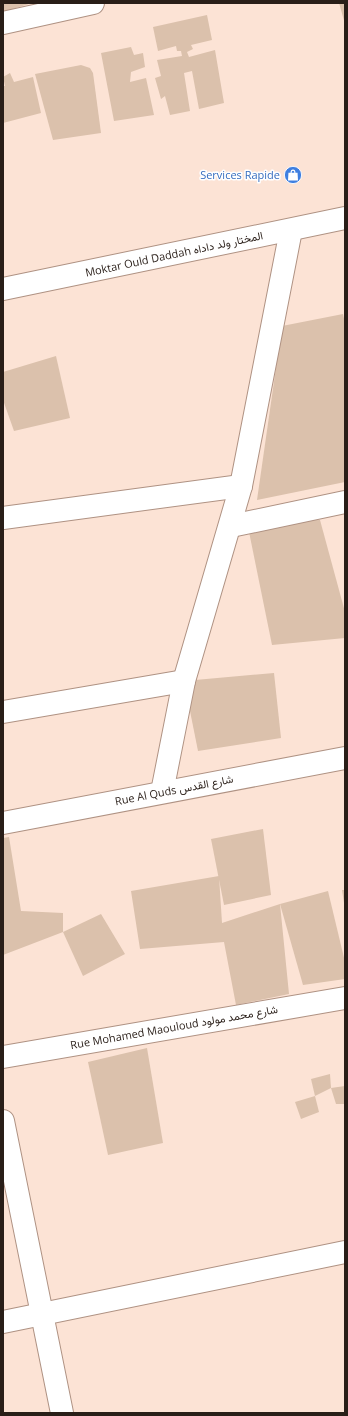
<svg xmlns="http://www.w3.org/2000/svg" width="348" height="1416" viewBox="0 0 348 1416" font-family="'Open Sans',Vazirmatn,sans-serif">
	<style>
		.building { fill: #dbc1ac }
		.lines { fill: none; stroke-linecap: round; stroke-linejoin: round }
		.minor-casing { stroke: #af9283; stroke-width: 24 }
		.major-casing { stroke: #af9283; stroke-width: 24 }
		.minor { stroke: #fff; stroke-width: 22 }
		.major { stroke: #fff; stroke-width: 22 }
		.labels { text-anchor: middle; stroke-width: 3; stroke-linejoin: round; paint-order: stroke }
		.shop-label { font-size: 11px; fill: #366cbe; stroke: #fff; text-anchor: end }
		.street-label { font-size: 11px; fill: #291e18; stroke: #fff }
	</style>
	<rect width="100%" height="100%" fill="#fce3d5"/>
	<!-- building -->
	<g class="building">
		<polygon points="3,3 32,3 3,12"/>
		<polygon points="339,3 345,3 345,24"/>
		<polygon points="207,15 212,40 191,45 193,49 187,52 189,57 215,50 224,103 199,109 192,71 184,73 190,111 170,115 165,96 161,99 155,78 161,76 157,60 182,56 181,51 177,51 176,46 158,51 153,27"/>
		<polygon points="131,47 134,55 143,53 145,67 131,72 130,82 146,78 154,115 114,121 101,53"/>
		<polygon points="81,65 90,68 93,73 101,133 53,140 35,74"/>
		<polygon points="10,73 14,82 33,77 41,113 3,123 3,86 5,86 3,77"/>
		<polygon points="343,314 345,323 345,482 257,500 282,326"/>
		<polygon points="56,356 70,418 14,431 3,400 3,372"/>
		<polygon points="320,520 345,612 345,638 272,645 247,522"/>
		<polygon points="274,673 281,738 198,751 184,681"/>
		<polygon points="263,829 271,895 224,905 211,839"/>
		<polygon points="9,837 21,911 63,913 63,932 3,955 3,838"/>
		<polygon points="219,876 222,923 280,904 289,994 236,1005 224,942 140,949 131,891"/>
		<polygon points="342,890 345,890 345,903 344,903"/>
		<polygon points="328,891 345,962 345,979 303,985 280,904"/>
		<polygon points="101,914 125,954 83,976 63,932"/>
		<polygon points="147,1048 163,1143 108,1155 88,1062"/>
		<polygon points="330,1074 331,1088 315,1096 311,1079"/>
		<polygon points="345,1086 345,1104 336,1104 331,1088"/>
		<polygon points="315,1096 319,1112 301,1119 295,1102"/>
	</g>
	<g class="lines">
		<defs>
			<g id="minor">
				<polyline points="3,23 93,3"/>
				<polyline points="3,518 241,486"/>
				<polyline points="231,526 345,502"/>
				<polyline points="3,712 184,681"/>
				<polyline points="162,792 184,681 241,486 291,230"/>
				<polyline points="3,823 345,758"/>
				<polyline points="3,1057 345,998"/>
				<polyline points="3,1121 62,1413"/>
				<polyline points="3,1322 345,1252"/>
			</g>
			<polyline id="major" points="3,289 345,218"/>
		</defs>
		<!-- minor casing -->
		<use href="#minor" class="minor-casing"/>
		<!-- major casing -->
		<use href="#major" class="major-casing"/>
		<!-- minor -->
		<use href="#minor" class="minor"/>
		<!-- major -->
		<use href="#major" class="major"/>
	</g>
	<!-- icons -->
	<defs>
		<symbol id="shop-disc" viewBox="-11 -11 22 22"><circle r="9.5" fill="#3f7fe0" stroke="#fff"/><path d="M-5-2.5h2.3a2.7 3.5 0 0 1 5.4 0H5L5.5 6h-11ZM-1.5-2.5h3a1.5 2.3 0 0 0-3 0Z" fill="#fff"/></symbol>
	</defs>
	<g fill-rule="evenodd">
		<use href="#shop-disc" x="283" y="165" width="20" height="20"/>
	</g>
	<g class="labels">
		<!-- shop labels -->
		<g class="shop-label">
			<text x="280" y="179">Services Rapide</text>
		</g>
		<!-- street labels -->
		<g class="street-label">
			<text transform="translate(174 254) rotate(-12)" y="4">Moktar Ould Daddah المختار ولد داداه</text>
			<text transform="translate(174 790) rotate(-11)" y="4">Rue Al Quds شارع القدس</text>
			<text transform="translate(174 1027) rotate(-10)" y="4">Rue Mohamed Maouloud شارع محمد مولود</text>
		</g>
	</g>
	<!-- border -->
	<rect width="348" height="1416" fill="none" stroke="#291e18" stroke-width="8"/>
</svg>
